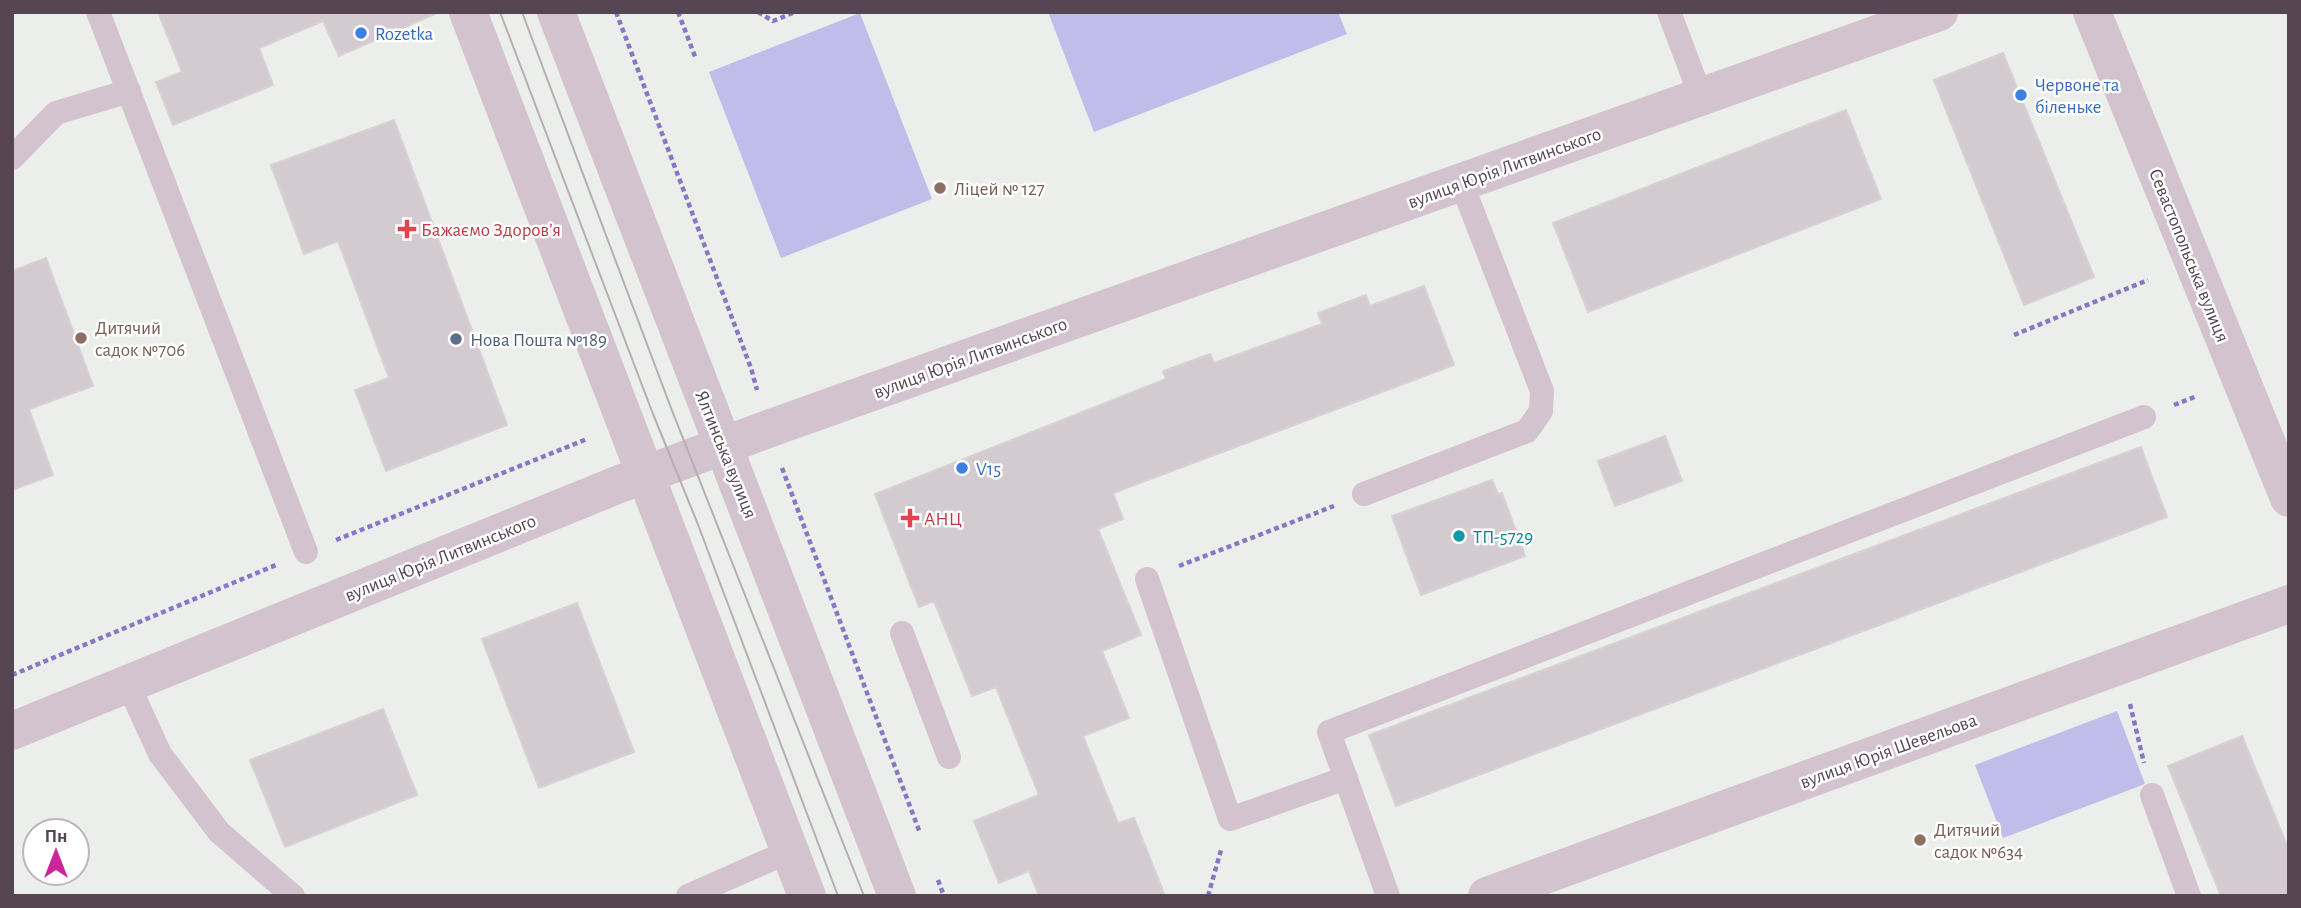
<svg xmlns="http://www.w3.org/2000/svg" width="2301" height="908" viewBox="0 0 2301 908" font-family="'Alegreya Sans',sans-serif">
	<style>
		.green { fill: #c1bcea }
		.building { fill: #d3cbd0; stroke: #d7d0d4; stroke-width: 2 }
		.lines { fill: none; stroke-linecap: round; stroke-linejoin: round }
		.path { stroke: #8977c5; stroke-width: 4.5; stroke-dasharray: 5 3.5; stroke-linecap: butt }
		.service { stroke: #d2c3cf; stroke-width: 24 }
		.minor { stroke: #d2c3cf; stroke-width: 38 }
		.tertiary { stroke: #d2c3cf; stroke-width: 38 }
		.tram { stroke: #b5aeb3; stroke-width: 2 }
		.shop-dot { fill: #3f7fe0; stroke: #fff; stroke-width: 2.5 }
		.education-dot { fill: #8d6e63; stroke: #fff; stroke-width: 2.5 }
		.health-dot { fill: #e0444e; stroke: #fff; stroke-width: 2.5 }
		.service-dot { fill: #5c6f8a; stroke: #fff; stroke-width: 2.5 }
		.culture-dot { fill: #0f9aa8; stroke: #fff; stroke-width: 2.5 }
		.labels { text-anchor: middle; stroke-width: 5; stroke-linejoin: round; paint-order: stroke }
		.shop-label { font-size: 19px; fill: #366cbe; stroke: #fff; text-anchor: start }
		.street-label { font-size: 19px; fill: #574554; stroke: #fff }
		.education-label { font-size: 19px; fill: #785e54; stroke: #fff; text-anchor: start }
		.health-label { font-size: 19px; fill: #be3a42; stroke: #fff; text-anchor: start }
		.service-label { font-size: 19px; fill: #4e5e75; stroke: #fff; text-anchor: start }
		.culture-label { font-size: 19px; fill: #0d838f; stroke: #fff; text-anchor: start }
	</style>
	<rect width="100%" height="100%" fill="#eceeeb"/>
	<!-- green -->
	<g class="green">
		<polygon points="1048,12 1338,12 1347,34 1094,132"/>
		<polygon points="860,13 932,199 781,258 709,72"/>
		<polygon points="2117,711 2145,784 2003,838 1975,765"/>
	</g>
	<!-- building -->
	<g class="building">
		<polygon points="158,12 439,12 339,56 323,21 259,48 273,85 173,125 156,82 182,72"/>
		<polygon points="2003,53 2094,277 2024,305 1934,80"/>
		<polygon points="1846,110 1881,199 1588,312 1553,223"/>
		<polygon points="394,120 507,425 386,471 355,390 389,378 338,241 304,254 271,165"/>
		<polygon points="46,258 93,386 29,409 53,475 12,490 12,271"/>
		<polygon points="1424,286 1454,365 1113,493 1123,519 1098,529 1141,635 1102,651 1129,718 1083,736 1118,823 1134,818 1165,896 1039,896 1029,871 999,883 974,821 1039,795 996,687 972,696 934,601 919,607 875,494 1166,379 1163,371 1210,354 1214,363 1322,324 1318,313 1366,295 1370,306"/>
		<polygon points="1665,436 1682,481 1615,506 1598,461"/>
		<polygon points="2141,447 2167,517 1396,806 1369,735"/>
		<polygon points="1492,480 1498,494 1502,493 1525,556 1421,595 1392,516"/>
		<polygon points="577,603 634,752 539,788 482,639"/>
		<polygon points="383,709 417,795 285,847 250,760"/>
		<polygon points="2242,736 2289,850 2289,896 2221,896 2168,766"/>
	</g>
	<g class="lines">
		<!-- path -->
		<g class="path">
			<polyline points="616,12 751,368 757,390"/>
			<polyline points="678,12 696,59"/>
			<polyline points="758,12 773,21 795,12"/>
			<polyline points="2014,335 2148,280"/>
			<polyline points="2174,405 2197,396"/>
			<polyline points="782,468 920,833"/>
			<polyline points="336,540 587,439"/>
			<polyline points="1179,566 1334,506"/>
			<polyline points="12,675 276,565"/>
			<polyline points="2130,704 2144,763"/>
			<polyline points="938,880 944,896"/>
			<polyline points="1208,896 1221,850"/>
		</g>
		<!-- service -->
		<g class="service">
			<polyline points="98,12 306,552"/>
			<polyline points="1669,12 1701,97"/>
			<polyline points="12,158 56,113 129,91"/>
			<polyline points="1364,494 1527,431 1541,411 1542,391 1461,182"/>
			<polyline points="1147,579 1230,819 1346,778"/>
			<polyline points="902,633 949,757"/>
			<polyline points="128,684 160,754 219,832 293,896"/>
			<polyline points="2152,795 2189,896"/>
			<polyline points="688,896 790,851"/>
			<polyline points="1388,896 1329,732 2144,417"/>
		</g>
		<!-- minor -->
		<g class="minor">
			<polyline points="2092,12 2289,498"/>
			<polyline points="12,731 617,485 768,429 1939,12"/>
			<polyline points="1487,896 2289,604"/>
		</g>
		<!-- tertiary -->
		<g class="tertiary">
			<polyline points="468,12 807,896"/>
			<polyline points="556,12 897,896"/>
		</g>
		<!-- tram -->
		<g class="tram">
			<polyline points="500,12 653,414 697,522 838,896"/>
			<polyline points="522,12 671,408 864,896"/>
		</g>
	</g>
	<!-- markers -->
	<g class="shop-dot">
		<circle cx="361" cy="33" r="7"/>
		<circle cx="2021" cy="95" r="7"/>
		<circle cx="962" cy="468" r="7"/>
	</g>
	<g class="education-dot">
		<circle cx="940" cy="188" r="7"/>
		<circle cx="81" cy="338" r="7"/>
		<circle cx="1920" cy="840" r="7"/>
	</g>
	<g class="health-dot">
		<path d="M403.5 218.5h7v7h7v7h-7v7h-7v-7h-7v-7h7z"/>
		<path d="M906.5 507.5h7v7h7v7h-7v7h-7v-7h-7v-7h7z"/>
	</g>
	<circle class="service-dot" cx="456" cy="339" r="7"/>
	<circle class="culture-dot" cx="1459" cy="536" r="7"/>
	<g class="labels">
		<!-- shop labels -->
		<g class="shop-label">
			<text x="375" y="40">Rozetka</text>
			<text x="2035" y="91">Червоне та<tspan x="2035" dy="22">біленьке</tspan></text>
			<text x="976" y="475">V15</text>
		</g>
		<!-- street labels -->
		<g class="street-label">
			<text transform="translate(1504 167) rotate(-20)" y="7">вулиця Юрія Литвинського</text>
			<text transform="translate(2190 255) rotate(68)" y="7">Севастопольська вулиця</text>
			<text transform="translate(970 357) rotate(-20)" y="7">вулиця Юрія Литвинського</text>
			<text transform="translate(727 454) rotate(68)" y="7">Ялтинська вулиця</text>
			<text transform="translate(440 557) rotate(-22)" y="7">вулиця Юрія Литвинського</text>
			<text transform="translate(1888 750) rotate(-20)" y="7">вулиця Юрія Шевельова</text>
		</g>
		<!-- education labels -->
		<g class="education-label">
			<text x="954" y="195">Ліцей № 127</text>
			<text x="95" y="334">Дитячий<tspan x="95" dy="22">садок №706</tspan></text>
			<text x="1934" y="836">Дитячий<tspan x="1934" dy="22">садок №634</tspan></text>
		</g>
		<!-- health labels -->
		<g class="health-label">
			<text x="421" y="236">Бажаємо Здоров’я</text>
			<text x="924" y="525">АНЦ</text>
		</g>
		<!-- service labels -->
		<g class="service-label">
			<text x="470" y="346">Нова Пошта №189</text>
		</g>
		<!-- culture labels -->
		<g class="culture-label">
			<text x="1473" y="543">ТП-5729</text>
		</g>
	</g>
	<!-- border -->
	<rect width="2301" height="908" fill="none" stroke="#574554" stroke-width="28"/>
	<!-- north arrow -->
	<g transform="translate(56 852)"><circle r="33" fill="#ffffff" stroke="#bcb5bb" stroke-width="2"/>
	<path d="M0-5L12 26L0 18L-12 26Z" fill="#cd269d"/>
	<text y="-10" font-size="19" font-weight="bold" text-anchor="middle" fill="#574554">Пн</text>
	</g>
</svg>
